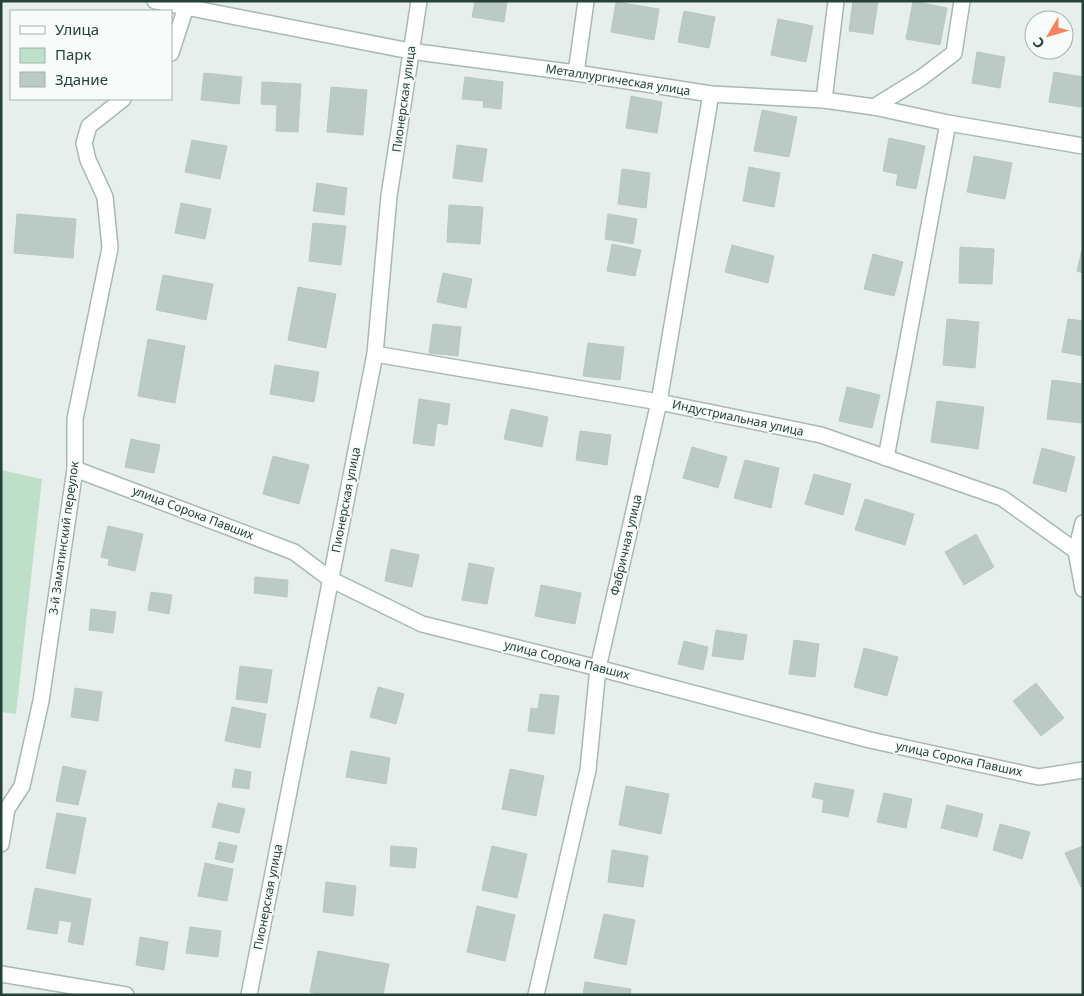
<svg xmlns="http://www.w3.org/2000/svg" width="1084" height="996" viewBox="0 0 1084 996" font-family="'Noto Sans',sans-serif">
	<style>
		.green { fill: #bfe0c8 }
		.building { fill: #bbcac4; stroke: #b8c9c2 }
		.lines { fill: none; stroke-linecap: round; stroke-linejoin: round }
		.minor-casing { stroke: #a8b8b2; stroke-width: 18 }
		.minor { stroke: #fff; stroke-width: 15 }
		.labels { text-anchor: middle; stroke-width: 4; stroke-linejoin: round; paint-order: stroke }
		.street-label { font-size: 12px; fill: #24423a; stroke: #f7fbf9 }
	</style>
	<rect width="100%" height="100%" fill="#e6efeb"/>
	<!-- green -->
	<polygon class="green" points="1,470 42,479 16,714 1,712"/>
	<!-- building -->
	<g class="building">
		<polygon points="475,1 507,1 504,22 472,17"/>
		<polygon points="853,1 878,1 873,34 849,31"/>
		<polygon points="913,1 947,8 940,45 906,39"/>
		<polygon points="616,2 659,9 654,40 611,32"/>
		<polygon points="684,11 715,17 709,48 678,42"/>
		<polygon points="778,19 813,26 806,62 771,55"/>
		<polygon points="977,52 1005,57 1000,88 972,83"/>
		<polygon points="1054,72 1083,77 1083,95 1081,107 1049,102"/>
		<polygon points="204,73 242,77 239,104 201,100"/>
		<polygon points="465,77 503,82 501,109 483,107 484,101 462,99"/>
		<polygon points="262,82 301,84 298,132 276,131 277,105 261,104"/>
		<polygon points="331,87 367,90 363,135 327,132"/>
		<polygon points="631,96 662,102 657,133 626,128"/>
		<polygon points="762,110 797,117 789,157 754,151"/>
		<polygon points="889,138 925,146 916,189 896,185 898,174 883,171"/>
		<polygon points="192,140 227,146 220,179 185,172"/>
		<polygon points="457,145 487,149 482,182 453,178"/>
		<polygon points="974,156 1012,163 1005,199 967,192"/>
		<polygon points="749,167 780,173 774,207 743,201"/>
		<polygon points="622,169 650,173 646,208 618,204"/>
		<polygon points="317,183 347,188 344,215 313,211"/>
		<polygon points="181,203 211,209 205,239 175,233"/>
		<polygon points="449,205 483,207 480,244 447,242"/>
		<polygon points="17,214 76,219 73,258 14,253"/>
		<polygon points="608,214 637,219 633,244 605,239"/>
		<polygon points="313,223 346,226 341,265 309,261"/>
		<polygon points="612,244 641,250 635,276 607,271"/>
		<polygon points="732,245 774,256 768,283 725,272"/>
		<polygon points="1083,245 1083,273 1077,271"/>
		<polygon points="960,247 994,249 992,284 959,283"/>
		<polygon points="873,254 903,262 894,296 864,289"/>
		<polygon points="443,273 472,279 466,308 437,302"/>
		<polygon points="163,275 213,284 206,320 156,310"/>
		<polygon points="298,287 336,294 326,348 288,340"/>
		<polygon points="947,319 979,322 975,368 943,365"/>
		<polygon points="1068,319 1083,321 1083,356 1062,352"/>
		<polygon points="433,324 461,327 458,356 429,353"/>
		<polygon points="148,339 185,346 175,403 138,396"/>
		<polygon points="588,343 624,347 620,380 583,376"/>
		<polygon points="275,365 319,372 314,402 270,394"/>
		<polygon points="1052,380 1083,384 1083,423 1047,419"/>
		<polygon points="847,387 880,395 872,428 839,421"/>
		<polygon points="419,399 450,404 447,425 437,423 434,446 413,443"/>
		<polygon points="937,401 984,407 978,449 931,442"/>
		<polygon points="511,409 548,417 542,447 504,439"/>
		<polygon points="580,431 611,435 607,465 576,460"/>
		<polygon points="131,439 160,445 154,473 125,467"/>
		<polygon points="692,447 727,457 718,488 683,478"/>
		<polygon points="1042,448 1075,457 1066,492 1033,483"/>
		<polygon points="273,456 309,465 299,504 263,494"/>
		<polygon points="745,460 779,468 771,508 734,498"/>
		<polygon points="814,474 851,484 843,515 805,504"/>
		<polygon points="865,499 914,514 905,545 855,530"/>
		<polygon points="108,526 143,534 135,571 108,565 109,559 101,557"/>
		<polygon points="976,534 994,567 964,585 945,552"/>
		<polygon points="391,549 419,555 412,587 385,581"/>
		<polygon points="469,563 494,568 487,604 462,600"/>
		<polygon points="255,577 288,580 287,597 254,593"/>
		<polygon points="541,585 581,593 575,624 535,616"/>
		<polygon points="151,592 172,595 169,614 148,610"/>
		<polygon points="91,609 116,612 113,633 89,630"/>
		<polygon points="716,630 747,635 743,660 712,656"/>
		<polygon points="794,640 819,644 815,677 789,674"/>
		<polygon points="684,641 708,647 703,670 678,664"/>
		<polygon points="864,648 898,657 887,696 854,687"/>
		<polygon points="240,666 272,670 267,703 236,699"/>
		<polygon points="1036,683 1064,718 1041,736 1013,701"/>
		<polygon points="378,687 404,694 396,724 370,717"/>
		<polygon points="75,688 102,692 98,721 71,717"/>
		<polygon points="540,694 559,696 554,734 528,731 531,708 538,709"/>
		<polygon points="232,707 266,714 260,748 225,741"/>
		<polygon points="351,751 390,758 386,784 346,777"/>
		<polygon points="63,766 86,771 78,805 56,801"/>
		<polygon points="235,769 251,772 249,789 232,787"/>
		<polygon points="510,769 544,776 536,816 502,809"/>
		<polygon points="815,783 854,790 848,817 822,812 824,800 812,797"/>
		<polygon points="626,786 669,794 661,834 619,825"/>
		<polygon points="884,793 912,799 906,828 877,822"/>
		<polygon points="218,803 245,809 239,833 212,827"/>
		<polygon points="947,805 983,814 977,837 941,828"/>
		<polygon points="57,813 86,818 75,874 46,868"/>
		<polygon points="1000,824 1030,832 1022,859 993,850"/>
		<polygon points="219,842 237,846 233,863 215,859"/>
		<polygon points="391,846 417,848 415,868 390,866"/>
		<polygon points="492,846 527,854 517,898 482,890"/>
		<polygon points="1083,846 1083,886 1081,887 1065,853"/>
		<polygon points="612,850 648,856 643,887 608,882"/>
		<polygon points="205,863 233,869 227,901 198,896"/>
		<polygon points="326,882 356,886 353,916 323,912"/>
		<polygon points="35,888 91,899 83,945 68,942 72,922 59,920 57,934 27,929"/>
		<polygon points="477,906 515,915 505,961 467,952"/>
		<polygon points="604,914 635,920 626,965 594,958"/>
		<polygon points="190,927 221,931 218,957 186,953"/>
		<polygon points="140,937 168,942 164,970 136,965"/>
		<polygon points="318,951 389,964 383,995 323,995 310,992"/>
		<polygon points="585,982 631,989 630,995 583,995"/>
	</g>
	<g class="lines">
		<defs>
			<g id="minor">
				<polyline points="155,1 410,51 576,73 711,94 824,100 874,107 948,123 1083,146"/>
				<polyline points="171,53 186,7"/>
				<polyline points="576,73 586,1"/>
				<polyline points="824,100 836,1"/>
				<polyline points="874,107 921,78 954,53 962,1"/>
				<polyline points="375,354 659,402 821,435 1002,498 1076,551"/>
				<polyline points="886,458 948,123"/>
				<polyline points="75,469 294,552 330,579 422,624 598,668 870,740 1039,777 1083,770"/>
				<polyline points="1083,523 1076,551 1083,589"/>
				<polyline points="1,844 7,809 22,786 41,701 75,469 75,419 110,248 105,197 88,160 84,143 89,126 123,99"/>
				<polyline points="1,974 126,995"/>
				<polyline points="249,995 375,354 389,196 419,1"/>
				<polyline points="536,995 588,770 598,668 659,402 711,94"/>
			</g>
		</defs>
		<!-- minor casing -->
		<use href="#minor" class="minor-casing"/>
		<!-- minor -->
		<use href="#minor" class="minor"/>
	</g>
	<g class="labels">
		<!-- street labels -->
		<g class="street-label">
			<text transform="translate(618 80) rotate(9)" y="4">Металлургическая улица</text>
			<text transform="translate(404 99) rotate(-82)" y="4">Пионерская улица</text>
			<text transform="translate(738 418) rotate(12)" y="4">Индустриальная улица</text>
			<text transform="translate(346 500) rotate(-79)" y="4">Пионерская улица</text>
			<text transform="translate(193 513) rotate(21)" y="4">улица Сорока Павших</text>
			<text transform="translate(64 538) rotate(-82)" y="4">3-й Заматинский переулок</text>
			<text transform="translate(626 545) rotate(-77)" y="4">Фабричная улица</text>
			<text transform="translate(567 660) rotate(14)" y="4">улица Сорока Павших</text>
			<text transform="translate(959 759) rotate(12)" y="4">улица Сорока Павших</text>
			<text transform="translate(268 897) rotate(-79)" y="4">Пионерская улица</text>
		</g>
	</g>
	<!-- border -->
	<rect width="1084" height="996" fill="none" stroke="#24423a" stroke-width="5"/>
	<!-- legend -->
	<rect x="10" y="10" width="162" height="90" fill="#f7fbf9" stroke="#a3b1ad"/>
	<rect x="20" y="26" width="25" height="8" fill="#ffffff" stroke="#a3b1ad"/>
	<text x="55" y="35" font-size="15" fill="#24423a">Улица</text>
	<rect x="20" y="48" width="25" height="15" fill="#bfe0c8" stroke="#a3b1ad"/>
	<text x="55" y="60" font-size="15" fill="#24423a">Парк</text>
	<rect x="20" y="72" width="25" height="15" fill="#bbcac4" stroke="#a3b1ad"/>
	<text x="55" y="85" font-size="15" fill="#24423a">Здание</text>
	<!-- north arrow -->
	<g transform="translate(1049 35) rotate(232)"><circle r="24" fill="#f7fbf9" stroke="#a3b1ad"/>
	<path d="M0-4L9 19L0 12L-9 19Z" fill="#f4845f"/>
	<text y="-8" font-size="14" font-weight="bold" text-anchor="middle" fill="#24423a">С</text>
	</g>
</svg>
